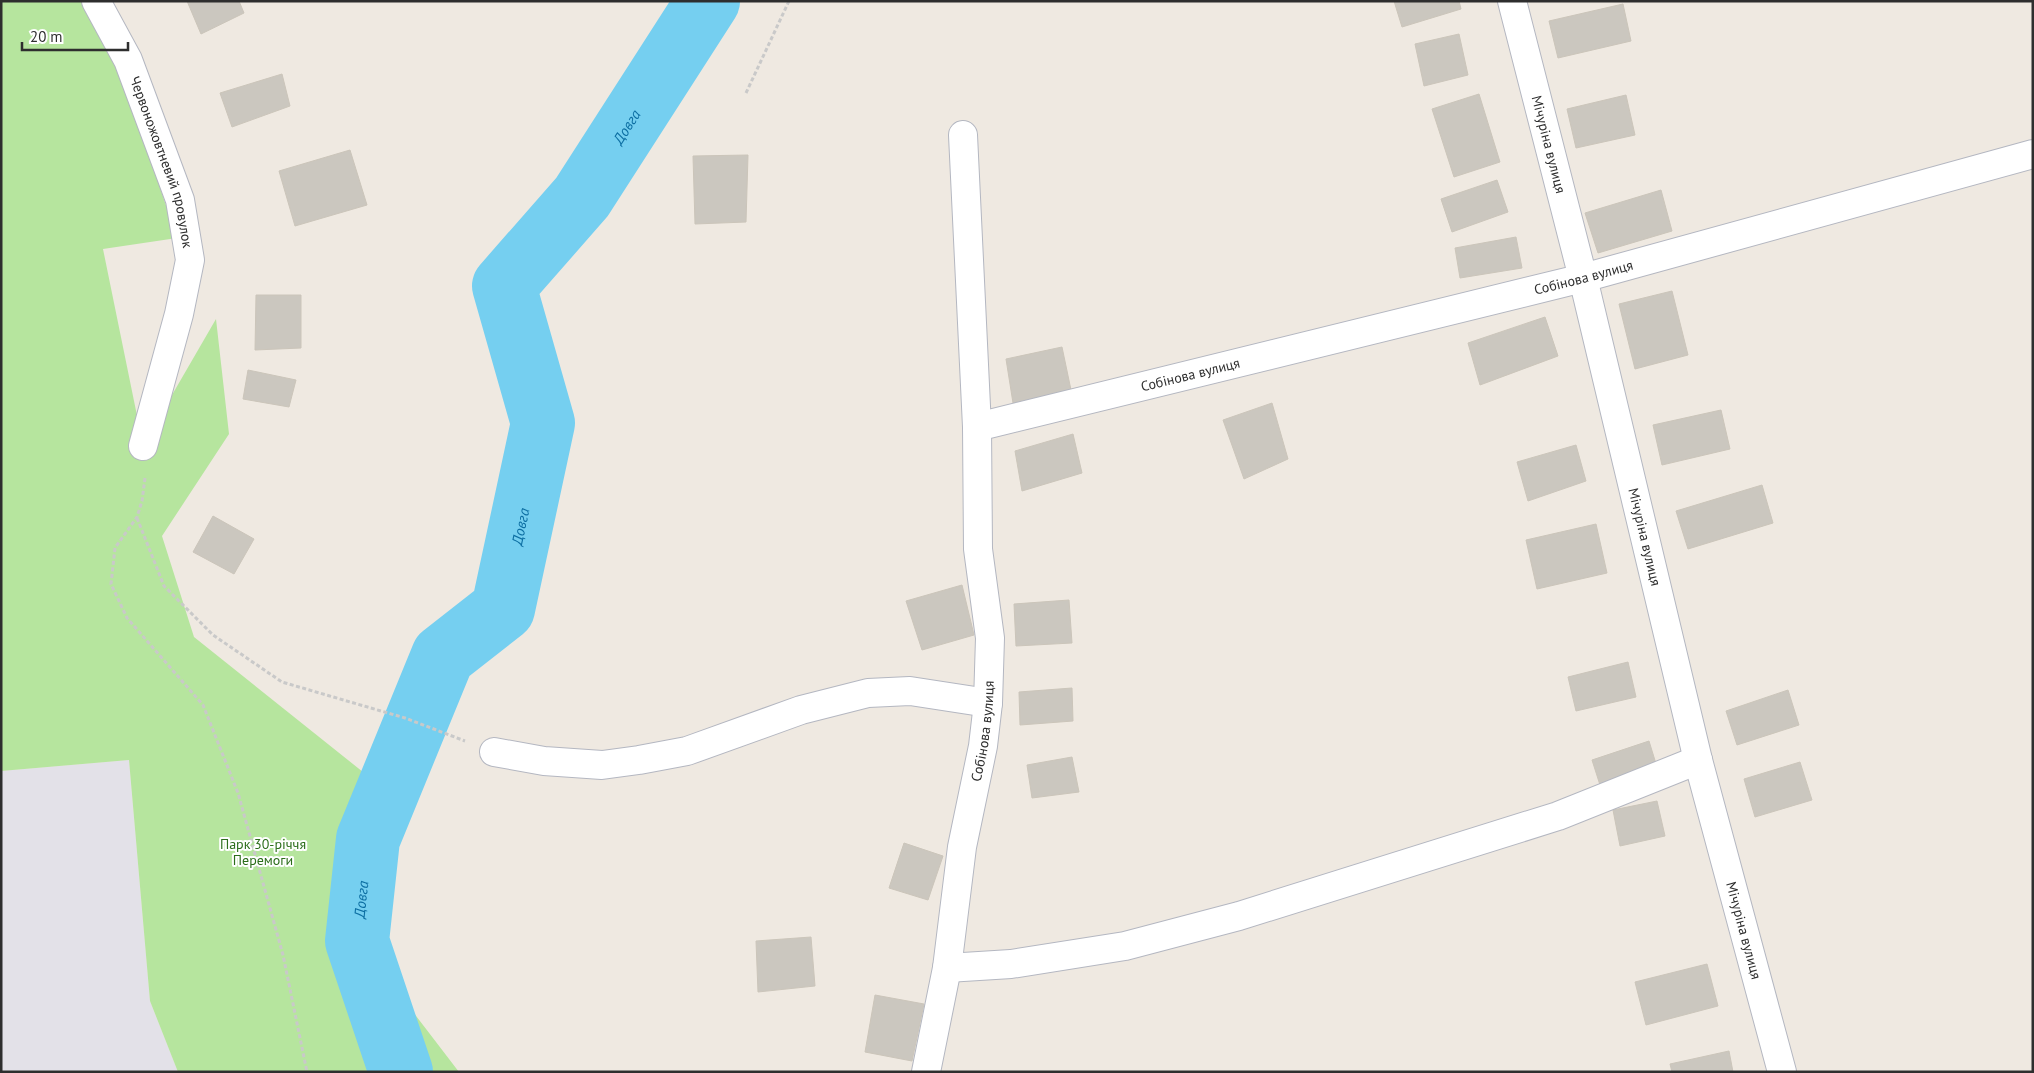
<svg xmlns="http://www.w3.org/2000/svg" width="2034" height="1073" viewBox="0 0 2034 1073" font-family="'PT Sans',sans-serif">
	<style>
		.industrial { fill: #e3e1e8 }
		.green { fill: #b6e59e }
		.lines { fill: none; stroke-linecap: round; stroke-linejoin: round }
		.river { stroke: #75cff0; stroke-width: 64 }
		.building { fill: #cbc7bf; stroke: #cbc5ba }
		.minor-casing { stroke: #b4b7c1; stroke-width: 30 }
		.path { stroke: #c9c9c9; stroke-width: 3; stroke-dasharray: 4 2.5; stroke-linecap: butt }
		.minor { stroke: #fff; stroke-width: 28 }
		.labels { text-anchor: middle; stroke-width: 4; stroke-linejoin: round; paint-order: stroke }
		.street-label { font-size: 14px; fill: #2e2e2e; stroke: #fff }
		.park-label { font-size: 14px; fill: #2c6e1b; stroke: #fff }
		.water-label { font-size: 15px; font-style: italic; fill: #0d6fa3; stroke: #fff }
	</style>
	<rect width="100%" height="100%" fill="#efe9e1"/>
	<!-- industrial -->
	<polygon class="industrial" points="129,760 150,1001 178,1072 1,1072 1,771"/>
	<!-- green -->
	<polygon class="green" points="1,1 83,1 126,87 177,238 103,249 143,445 216,319 229,434 162,536 194,637 388,792 387,978 459,1072 178,1072 150,1001 129,760 1,771"/>
	<g class="lines">
		<!-- river -->
		<path class="river" id="s1" d="M401 1072 357 941 368 839 443 656 503 609 543 423 504 286 582 197 708 1"/>
	</g>
	<!-- building -->
	<g class="building">
		<polygon points="187,1 239,1 244,13 201,34"/>
		<polygon points="1394,1 1459,1 1461,9 1402,27"/>
		<polygon points="1623,4 1631,41 1558,58 1549,21"/>
		<polygon points="1459,34 1468,75 1424,86 1415,44"/>
		<polygon points="282,74 290,106 232,127 220,93"/>
		<polygon points="1479,94 1500,162 1454,177 1432,109"/>
		<polygon points="1626,95 1635,135 1576,148 1567,109"/>
		<polygon points="350,150 367,205 295,226 279,171"/>
		<polygon points="748,155 746,222 695,224 693,156"/>
		<polygon points="1497,180 1508,212 1452,232 1441,199"/>
		<polygon points="1661,190 1672,231 1598,253 1585,213"/>
		<polygon points="1516,237 1522,268 1460,278 1455,248"/>
		<polygon points="1672,291 1688,355 1635,369 1619,304"/>
		<polygon points="256,295 301,295 301,348 255,350"/>
		<polygon points="1545,317 1558,356 1480,385 1468,343"/>
		<polygon points="1062,347 1071,390 1013,403 1006,359"/>
		<polygon points="248,370 296,380 289,407 243,399"/>
		<polygon points="1272,403 1288,459 1244,479 1223,420"/>
		<polygon points="1721,410 1730,449 1662,465 1653,425"/>
		<polygon points="1073,434 1082,473 1022,491 1015,451"/>
		<polygon points="1576,445 1586,481 1528,501 1517,462"/>
		<polygon points="1762,485 1773,523 1688,549 1676,511"/>
		<polygon points="213,516 254,539 234,574 193,552"/>
		<polygon points="1596,524 1607,573 1537,589 1526,540"/>
		<polygon points="962,585 974,635 922,650 906,601"/>
		<polygon points="1069,600 1072,643 1016,646 1014,604"/>
		<polygon points="1628,662 1636,697 1576,711 1568,677"/>
		<polygon points="1072,688 1073,721 1020,725 1019,692"/>
		<polygon points="1788,690 1799,725 1737,745 1726,711"/>
		<polygon points="1649,741 1657,767 1600,785 1592,760"/>
		<polygon points="1072,757 1079,792 1032,798 1027,765"/>
		<polygon points="1800,762 1812,800 1755,817 1744,779"/>
		<polygon points="1657,801 1665,836 1620,846 1613,810"/>
		<polygon points="904,843 943,856 928,900 889,888"/>
		<polygon points="811,937 815,986 758,992 756,941"/>
		<polygon points="1707,964 1718,1006 1646,1025 1635,982"/>
		<polygon points="875,995 924,1004 912,1061 865,1052"/>
		<polygon points="1729,1051 1733,1072 1672,1072 1670,1064"/>
	</g>
	<g class="lines">
		<defs>
			<g id="minor">
				<path id="s2" d="M96 1 128 60 180 200 190 260 179 314 143 446"/>
				<path id="s3" d="M1512 1 1583 278 1698 760 1782 1072"/>
				<polyline points="963,135 977,427"/>
				<polyline points="494,752 544,761 602,765 639,760 687,751 801,710 868,693 910,691 988,703"/>
				<polyline points="947,968 1011,964 1125,946 1239,916 1558,816 1698,760"/>
				<path id="s4" d="M926 1072 947 968 962 847 983 746 988 703 990 638 978 549 977 427 1583 278 2033 154"/>
			</g>
		</defs>
		<!-- minor casing -->
		<use href="#minor" class="minor-casing"/>
		<!-- path -->
		<g class="path">
			<polyline points="746,93 789,1"/>
			<polyline points="145,478 142,501 137,517 115,548 111,584 127,618 203,705 238,793 283,955 307,1072"/>
			<polyline points="137,518 164,586 213,635 282,682 405,718 465,741"/>
		</g>
		<!-- minor -->
		<use href="#minor" class="minor"/>
	</g>
	<g class="labels">
		<!-- street labels -->
		<g class="street-label">
			<text dy="5" stroke="none"><textPath href="#s3" startOffset="148">Мічуріна вулиця</textPath></text>
			<text dy="5" stroke="none"><textPath href="#s2" startOffset="175">Червоножовтневий провулок</textPath></text>
			<text dy="5" stroke="none"><textPath href="#s4" startOffset="1276">Собінова вулиця</textPath></text>
			<text dy="5" stroke="none"><textPath href="#s4" startOffset="871">Собінова вулиця</textPath></text>
			<text dy="5" stroke="none"><textPath href="#s3" startOffset="552">Мічуріна вулиця</textPath></text>
			<text dy="5" stroke="none"><textPath href="#s4" startOffset="346">Собінова вулиця</textPath></text>
			<text dy="5" stroke="none"><textPath href="#s3" startOffset="958">Мічуріна вулиця</textPath></text>
		</g>
		<!-- park labels -->
		<g class="park-label">
			<text x="263" y="849">Парк 30-річчя<tspan x="263" dy="16">Перемоги</tspan></text>
		</g>
		<!-- water labels -->
		<g class="water-label">
			<text dy="5" stroke="none"><textPath href="#s1" startOffset="1049">Довга</textPath></text>
			<text dy="5" stroke="none"><textPath href="#s1" startOffset="599">Довга</textPath></text>
			<text dy="5" stroke="none"><textPath href="#s1" startOffset="180">Довга</textPath></text>
		</g>
	</g>
	<!-- border -->
	<rect width="2034" height="1073" fill="none" stroke="#2e2e2e" stroke-width="5"/>
	<!-- scale -->
	<path d="M22 42v8h106v-8" fill="none" stroke="#2e2e2e" stroke-width="2.5"/>
	<text x="30" y="42" font-size="15" fill="#2e2e2e" stroke="#ffffff" stroke-width="4" paint-order="stroke">20 m</text>
</svg>
